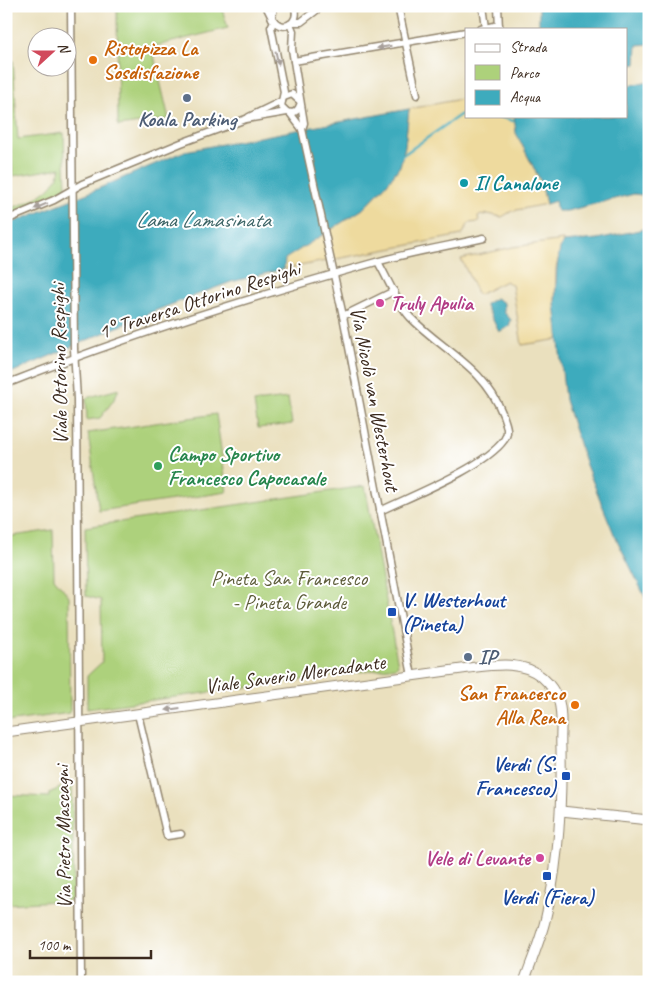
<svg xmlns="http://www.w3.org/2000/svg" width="655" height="988" viewBox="0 0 655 988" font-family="Caveat,sans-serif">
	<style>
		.green { fill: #add17b; stroke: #747e4c }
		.sand { fill: #eeda9e; stroke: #94825e }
		.water { fill: #3eabbd; stroke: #3c6a6e }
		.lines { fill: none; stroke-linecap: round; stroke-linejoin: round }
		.stream { stroke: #3eabbd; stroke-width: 2.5 }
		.minor-casing { stroke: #92856e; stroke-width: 9 }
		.secondary-casing { stroke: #92856e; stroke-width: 11 }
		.minor { stroke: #fff; stroke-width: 6 }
		.secondary { stroke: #fff; stroke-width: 9 }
		.oneway { fill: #a79f9a }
		.food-dot { fill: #e8710a; stroke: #fff; stroke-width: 2 }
		.service-dot { fill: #5c6f8a; stroke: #fff; stroke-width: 2 }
		.culture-dot { fill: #0f9aa8; stroke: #fff; stroke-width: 2 }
		.hotel-dot { fill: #d1479c; stroke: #fff; stroke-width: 2 }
		.leisure-dot { fill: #2e9e5b; stroke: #fff; stroke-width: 2 }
		.transit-dot { fill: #1a4fb4; stroke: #fff; stroke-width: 2 }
		.labels { text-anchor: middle; stroke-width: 4; stroke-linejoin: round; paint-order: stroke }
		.food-label { font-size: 21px; font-weight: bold; fill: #c56008; stroke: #fff; text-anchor: start }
		.service-label { font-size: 21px; font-weight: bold; fill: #4e5e75; stroke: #fff }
		.culture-label { font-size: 21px; font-weight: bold; fill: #0d838f; stroke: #fff; text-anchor: start }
		.street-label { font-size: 21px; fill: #3b2a1e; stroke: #fff }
		.hotel-label { font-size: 21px; font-weight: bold; fill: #b23c85; stroke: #fff; text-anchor: start }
		.leisure-label { font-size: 21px; font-weight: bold; fill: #27864d; stroke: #fff; text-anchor: start }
		.park-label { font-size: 21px; fill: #5d5c3a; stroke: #fff }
		.transit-label { font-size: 21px; font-weight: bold; fill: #164399; stroke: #fff; text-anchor: start }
		.water-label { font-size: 22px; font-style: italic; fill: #3c6466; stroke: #fff }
	</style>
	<rect width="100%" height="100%" fill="#fff"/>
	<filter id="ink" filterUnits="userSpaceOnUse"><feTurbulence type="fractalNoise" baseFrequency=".02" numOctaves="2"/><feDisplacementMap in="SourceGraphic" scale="10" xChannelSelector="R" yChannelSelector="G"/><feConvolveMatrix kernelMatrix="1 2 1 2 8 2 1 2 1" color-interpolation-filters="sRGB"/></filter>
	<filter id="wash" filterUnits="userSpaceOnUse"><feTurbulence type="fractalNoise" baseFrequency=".0096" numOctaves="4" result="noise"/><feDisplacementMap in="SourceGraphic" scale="20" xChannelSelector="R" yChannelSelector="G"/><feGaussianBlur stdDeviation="1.12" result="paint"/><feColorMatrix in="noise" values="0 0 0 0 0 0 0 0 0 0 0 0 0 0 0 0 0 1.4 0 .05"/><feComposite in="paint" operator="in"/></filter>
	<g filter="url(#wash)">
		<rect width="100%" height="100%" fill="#eae0be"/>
		<!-- green -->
		<g class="green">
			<polygon points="81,6 221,6 228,28 152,47 169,119 118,126 117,8"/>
			<path d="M13 60 18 139 64 133 66 188 60 194 6 217V210C30 201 53 195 61 168L13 176 10 143H6V61Z"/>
			<polygon points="119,389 113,401 100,418 87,420 86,398"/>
			<polygon points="288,398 292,424 258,428 254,402"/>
			<polygon points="216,414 227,492 99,511 88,433"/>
			<polygon points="365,486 398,665 396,667 87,709 87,676 102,662 101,600 86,596 85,527"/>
			<polygon points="53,530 54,578 69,596 70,713 6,722 6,537"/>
			<polygon points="69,784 72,784 74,900 6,904 6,795 49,797 49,793"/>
		</g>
		<!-- sand -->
		<g class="sand">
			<polygon points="466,98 466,116 514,116 521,143 541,182 546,204 512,211 502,217 488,214 478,216 479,222 469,223 462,235 284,269 284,259 363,209 386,185 400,166 405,146 409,109"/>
			<polygon points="563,240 556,268 555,304 560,339 522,345 512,285 506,281 478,295 461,259 513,247"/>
		</g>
		<!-- water -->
		<g class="water">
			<polygon points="539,6 649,6 649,44 637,45 636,64 626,66 626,29 539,29"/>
			<polygon points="649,81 649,196 634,194 567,211 557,211 555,201 546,204 541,182 516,133 514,116 626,116 626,86"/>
			<polygon points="409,109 405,146 400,166 386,185 363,209 285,259 284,269 231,282 157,310 6,375 6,225 88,193 185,151"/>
			<polygon points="649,228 649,605 614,534 586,465 565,400 555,304 557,267 560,248 564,242 597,239"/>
			<polygon points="496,298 504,303 504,312 511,320 509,326 499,332 485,304"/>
		</g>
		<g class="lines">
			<!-- stream -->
			<g class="stream">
				<polyline points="497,116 513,121"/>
				<polyline points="400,157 460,115 466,113"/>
			</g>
		</g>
	</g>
	<g filter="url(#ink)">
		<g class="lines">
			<defs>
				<g id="minor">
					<polyline points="71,6 74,349 77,399 81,982"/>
					<polyline points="266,6 272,18"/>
					<path d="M274 6 272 18C281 34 302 23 294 6"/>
					<polyline points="398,6 417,95"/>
					<polyline points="483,6 486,28"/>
					<polyline points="498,6 499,29"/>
					<path d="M274 21 271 27 284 92 281 106 287 112C293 114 298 112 300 105"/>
					<polyline points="293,22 301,22 322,6"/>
					<polyline points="290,24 293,31 292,49 304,123 302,129"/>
					<polyline points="481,29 499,25"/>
					<polyline points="294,61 466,32"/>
					<polyline points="284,97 292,94 300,101"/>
					<polyline points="290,113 302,129 343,316 412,676"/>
					<polyline points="249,117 282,101"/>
					<polyline points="6,220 54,200 82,184 181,143 246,119 287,112"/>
					<path d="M378 262C388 279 397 303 410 317 444 352 484 366 503 415 506 424 510 432 504 440 485 467 411 496 380 511"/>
					<polyline points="343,316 394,291"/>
					<path d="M6 384C127 336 251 297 376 262 411 252 448 246 484 238"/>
					<polyline points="138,714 167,836 181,834"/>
				</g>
				<g id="secondary">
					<path d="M6 732 469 668C494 665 522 660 542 677 550 684 556 693 559 702 563 717 560 733 561 748 562 805 559 865 545 921 540 941 531 962 524 982"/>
					<polyline points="561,811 649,820"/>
				</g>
			</defs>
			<!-- minor casing -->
			<use href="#minor" class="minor-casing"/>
			<!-- secondary casing -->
			<use href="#secondary" class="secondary-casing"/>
			<!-- minor -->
			<use href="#minor" class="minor"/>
			<!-- secondary -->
			<use href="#secondary" class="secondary"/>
		</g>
		<!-- one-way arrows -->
		<defs><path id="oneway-solid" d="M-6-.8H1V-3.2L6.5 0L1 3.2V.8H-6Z" transform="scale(1.25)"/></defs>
		<g class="oneway">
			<use href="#oneway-solid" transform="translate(384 47) rotate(170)"/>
			<use href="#oneway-solid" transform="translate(277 58) rotate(78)"/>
			<use href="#oneway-solid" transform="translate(41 206) rotate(157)"/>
			<use href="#oneway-solid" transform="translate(173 709) rotate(172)"/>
		</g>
	</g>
	<!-- markers -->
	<g class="food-dot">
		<circle cx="93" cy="60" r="5"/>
		<circle cx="575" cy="705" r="5"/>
	</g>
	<g class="service-dot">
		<circle cx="187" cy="98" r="5"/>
		<circle cx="468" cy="657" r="5"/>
	</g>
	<circle class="culture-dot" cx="464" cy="183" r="5"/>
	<g class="hotel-dot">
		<circle cx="380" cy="303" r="5"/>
		<circle cx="540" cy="858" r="5"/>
	</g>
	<circle class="leisure-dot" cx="158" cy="466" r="5"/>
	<g class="transit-dot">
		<rect x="387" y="607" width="10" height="10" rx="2.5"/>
		<rect x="561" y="771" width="10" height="10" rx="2.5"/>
		<rect x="542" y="871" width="10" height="10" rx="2.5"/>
	</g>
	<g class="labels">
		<!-- food labels -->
		<g class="food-label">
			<text x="103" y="55">Ristopizza La<tspan x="103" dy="24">Sosdisfazione</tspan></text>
			<text x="565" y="700" text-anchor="end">San Francesco<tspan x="565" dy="24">Alla Rena</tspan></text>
		</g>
		<!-- service labels -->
		<g class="service-label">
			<text x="187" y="126">Koala Parking</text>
			<text x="478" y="664" text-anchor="start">IP</text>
		</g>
		<!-- culture labels -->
		<g class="culture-label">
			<text x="474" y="190">Il Canalone</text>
		</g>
		<!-- street labels -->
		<g class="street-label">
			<text transform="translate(199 300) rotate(-18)" y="7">1° Traversa Ottorino Respighi</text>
			<text transform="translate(59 364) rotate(-91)" y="7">Viale Ottorino Respighi</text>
			<text transform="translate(375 399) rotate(79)" y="7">Via Nicolò van Westerhout</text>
			<text transform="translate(295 674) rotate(-8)" y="7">Viale Saverio Mercadante</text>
			<text transform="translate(63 837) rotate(-91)" y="7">Via Pietro Mascagni</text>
		</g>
		<!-- hotel labels -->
		<g class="hotel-label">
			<text x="390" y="310">Truly Apulia</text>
			<text x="530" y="865" text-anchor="end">Vele di Levante</text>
		</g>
		<!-- leisure labels -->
		<g class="leisure-label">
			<text x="168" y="461">Campo Sportivo<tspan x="168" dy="24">Francesco Capocasale</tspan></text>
		</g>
		<!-- park labels -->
		<g class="park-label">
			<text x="289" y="585">Pineta San Francesco<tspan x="289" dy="24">- Pineta Grande</tspan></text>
		</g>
		<!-- transit labels -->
		<g class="transit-label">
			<text x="402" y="607">V. Westerhout<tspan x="402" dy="24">(Pineta)</tspan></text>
			<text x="556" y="771" text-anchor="end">Verdi (S.<tspan x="556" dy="24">Francesco)</tspan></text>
			<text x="547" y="904" text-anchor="middle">Verdi (Fiera)</text>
		</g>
		<!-- water labels -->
		<g class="water-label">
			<text x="203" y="227">Lama Lamasinata</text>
		</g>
	</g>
	<!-- margin -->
	<rect width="655" height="988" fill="none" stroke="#fff" stroke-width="25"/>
	<!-- legend -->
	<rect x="465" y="28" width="162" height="90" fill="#ffffff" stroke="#b1aaa5"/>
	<rect x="475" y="44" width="25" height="8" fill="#ffffff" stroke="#b1aaa5"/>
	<text x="510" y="52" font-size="15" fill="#3b2a1e">Strada</text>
	<rect x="475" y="65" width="25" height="15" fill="#add17b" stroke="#b1aaa5"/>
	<text x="510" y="78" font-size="15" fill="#3b2a1e">Parco</text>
	<rect x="475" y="90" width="25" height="15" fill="#3eabbd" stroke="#b1aaa5"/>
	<text x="510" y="102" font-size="15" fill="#3b2a1e">Acqua</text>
	<!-- north arrow -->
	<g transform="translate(52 52) rotate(69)"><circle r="24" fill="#ffffff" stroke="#b1aaa5"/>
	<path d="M0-4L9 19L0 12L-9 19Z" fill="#d1495b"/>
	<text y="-8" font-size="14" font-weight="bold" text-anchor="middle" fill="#3b2a1e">N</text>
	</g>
	<!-- scale -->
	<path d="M30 950v8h121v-8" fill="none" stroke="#3b2a1e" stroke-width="2.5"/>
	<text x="38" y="950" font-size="15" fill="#3b2a1e" stroke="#ffffff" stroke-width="4" paint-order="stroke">100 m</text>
</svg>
